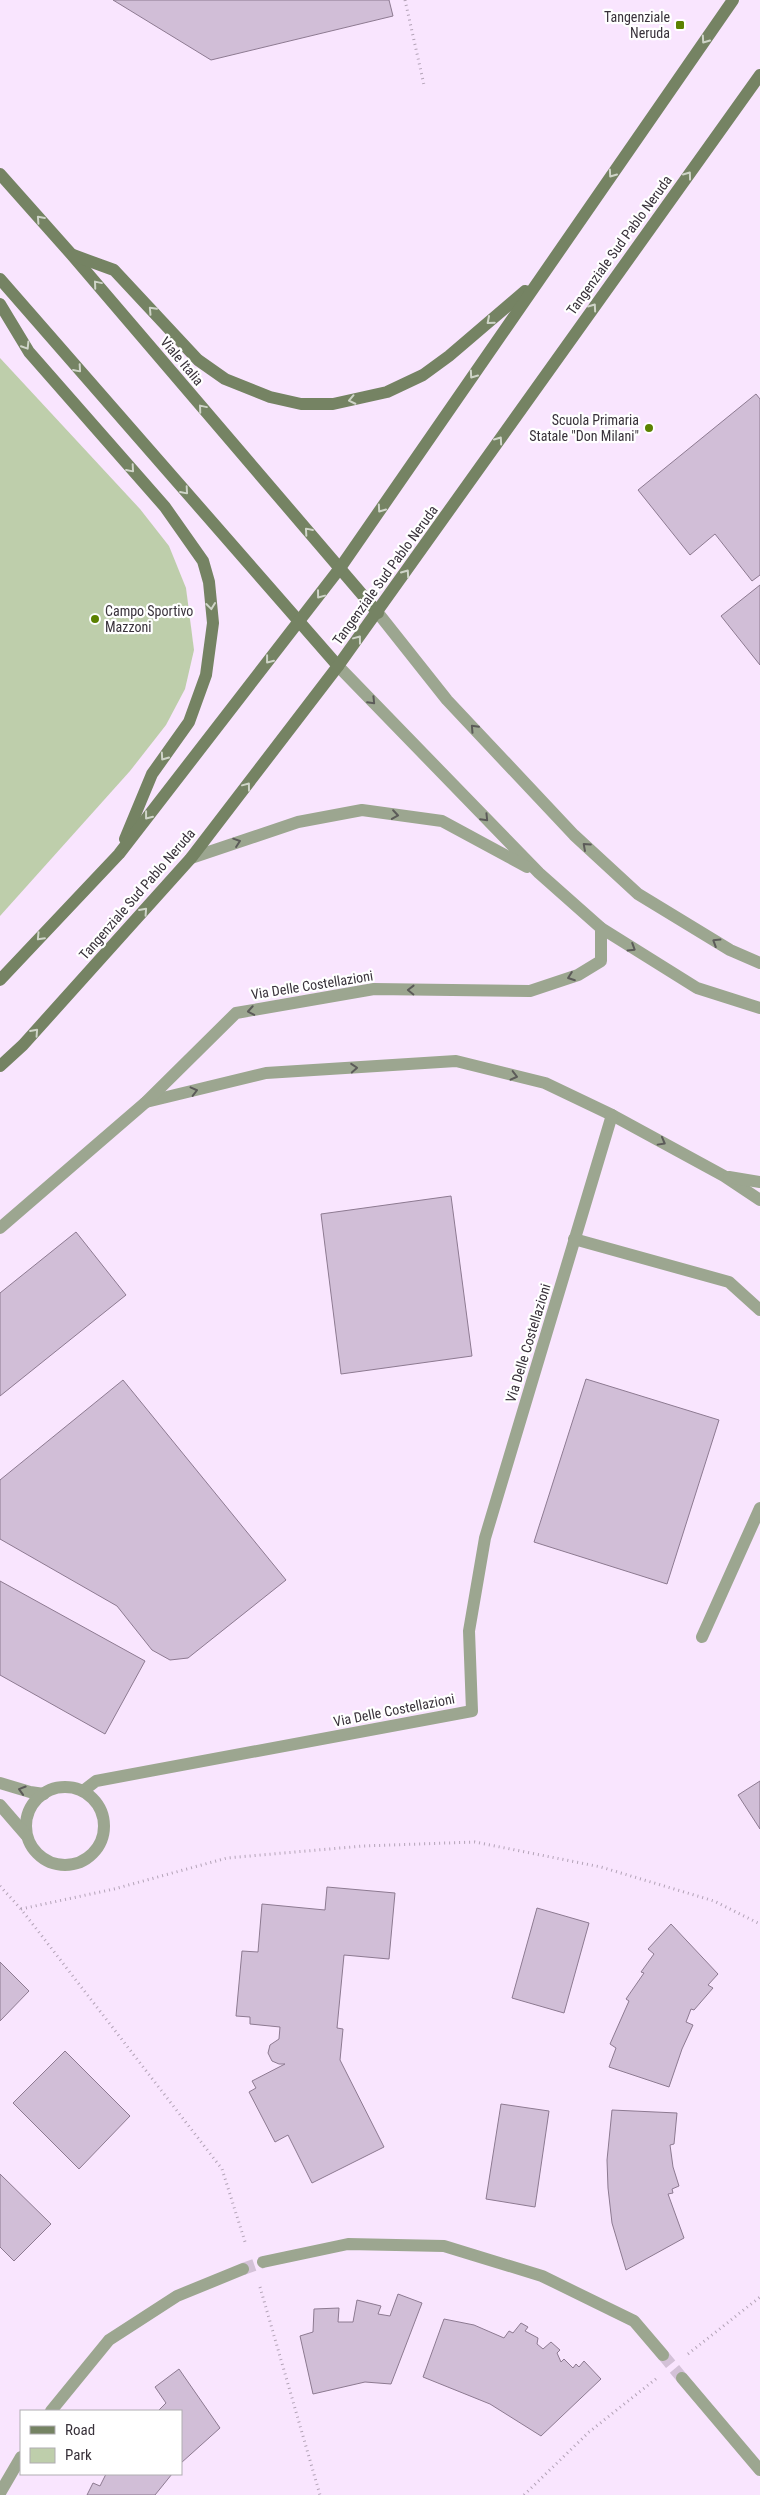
<svg xmlns="http://www.w3.org/2000/svg" width="760" height="2495" viewBox="0 0 760 2495" font-family="'Roboto Condensed',sans-serif">
	<style>
		.green { fill: #beceab }
		.building { fill: #d1bed7; stroke: #8d7a91 }
		.lines { fill: none; stroke-linecap: round; stroke-linejoin: round }
		.street-tunnel { stroke: #d3c1d7; stroke-width: 12; stroke-dasharray: 12 6; stroke-linecap: butt }
		.path { stroke: #b3a3b7; stroke-width: 3; stroke-dasharray: 1 4; stroke-linecap: butt }
		.street { stroke: #9ca690; stroke-width: 12 }
		.secondary { stroke: #758363; stroke-width: 12 }
		.oneway { stroke: #cfd4c8 }
		.oneway2 { stroke: #5c5b59 }
		.poi-dot { fill: #5b8100; stroke: #fff; stroke-width: 2 }
		.labels { text-anchor: middle; stroke-width: 4.5; stroke-linejoin: round; paint-order: stroke }
		.poi-label { font-size: 14px; fill: #39323b; stroke: #fff; text-anchor: end }
		.street-label { font-size: 14px; fill: #39323b; stroke: #fff }
	</style>
	<rect width="100%" height="100%" fill="#f9e5fe"/>
	<!-- green -->
	<polygon class="green" points="0,358 140,509 169,546 186,588 194,650 185,689 166,725 130,771 0,916"/>
	<!-- building -->
	<g class="building">
		<polygon points="113,0 389,0 393,16 211,60"/>
		<polygon points="756,394 760,399 760,575 752,581 715,534 690,555 638,490"/>
		<polygon points="760,585 760,665 721,616"/>
		<polygon points="451,1196 472,1356 341,1374 321,1214"/>
		<polygon points="76,1232 126,1295 0,1396 0,1293"/>
		<polygon points="586,1379 719,1420 667,1584 534,1542"/>
		<polygon points="123,1380 286,1580 188,1658 170,1660 152,1650 117,1606 0,1539 0,1480"/>
		<polygon points="0,1581 145,1661 105,1734 0,1675"/>
		<polygon points="760,1781 760,1829 738,1795"/>
		<polygon points="327,1887 395,1893 389,1959 344,1955 337,2028 343,2029 340,2060 384,2147 312,2183 288,2135 275,2142 249,2092 256,2088 252,2081 285,2064 279,2064 272,2061 268,2053 270,2045 279,2039 280,2027 250,2024 250,2017 236,2016 242,1951 258,1952 262,1904 325,1910"/>
		<polygon points="537,1908 589,1923 564,2013 512,1998"/>
		<polygon points="671,1924 718,1974 708,1985 713,1988 694,2010 691,2009 686,2022 693,2025 682,2049 669,2087 609,2067 616,2048 610,2044 629,2001 626,1999 644,1973 641,1972 654,1954 648,1949"/>
		<polygon points="0,1962 29,1991 0,2021"/>
		<polygon points="65,2051 130,2116 79,2169 13,2103"/>
		<polygon points="501,2104 549,2111 535,2207 486,2199"/>
		<polygon points="612,2110 677,2113 674,2144 670,2145 673,2167 679,2186 672,2189 673,2193 668,2194 684,2238 626,2270 612,2223 608,2188 607,2160"/>
		<polygon points="0,2174 51,2224 14,2261 0,2247"/>
		<polygon points="398,2294 422,2303 391,2384 365,2382 313,2394 300,2336 313,2332 314,2309 339,2308 338,2322 353,2322 357,2300 381,2306 378,2314 390,2316"/>
		<polygon points="444,2319 474,2325 504,2338 509,2331 513,2333 521,2323 528,2327 525,2331 538,2338 537,2344 543,2349 551,2342 560,2350 557,2353 561,2362 564,2359 573,2368 576,2364 579,2367 584,2361 601,2379 541,2436 490,2404 423,2377"/>
		<polygon points="179,2369 220,2428 181,2463 181,2411 158,2411 166,2403 155,2387"/>
		<polygon points="106,2474 172,2474 155,2495 87,2495 93,2483 100,2486"/>
	</g>
	<g class="lines">
		<!-- street-tunnel -->
		<g class="street-tunnel">
			<polyline points="243,2269 263,2262"/>
			<polyline points="663,2355 682,2378"/>
		</g>
		<!-- path -->
		<g class="path">
			<polyline points="405,0 424,85"/>
			<polyline points="0,1886 21,1909 222,2169 246,2245"/>
			<polyline points="21,1909 114,1889 227,1858 363,1846 475,1842 601,1867 714,1901 760,1924"/>
			<polyline points="260,2287 320,2495"/>
			<polyline points="688,2354 760,2297"/>
			<polyline points="524,2495 589,2432 657,2378"/>
		</g>
		<!-- street -->
		<g class="street">
			<polyline points="378,613 447,700 574,835 638,894 730,950 760,963"/>
			<polyline points="338,666 539,873 601,928 697,988 760,1008"/>
			<polyline points="191,858 298,822 362,810 442,821 527,867"/>
			<polyline points="146,1102 266,1073 456,1061 545,1083 612,1115 724,1176 760,1200"/>
			<polyline points="729,1177 760,1182"/>
			<polyline points="0,1228 146,1102 236,1013 374,989 530,991 578,975 601,961 601,928"/>
			<polyline points="574,1239 729,1282 760,1310"/>
			<polyline points="702,1637 760,1508"/>
			<polyline points="0,1783 30,1792 44,1794"/>
			<circle cx="65" cy="1826" r="39"/>
			<polyline points="83,1791 96,1781 472,1711 469,1631 485,1538 612,1115"/>
			<polyline points="0,1805 26,1835"/>
			<polyline points="263,2262 348,2244 444,2246 542,2276 634,2321 663,2355"/>
			<polyline points="682,2378 760,2470"/>
			<polyline points="51,2411 109,2340 177,2296 243,2269"/>
			<polyline points="0,2493 21,2457"/>
		</g>
		<!-- secondary -->
		<g class="secondary">
			<polyline points="0,174 72,255 378,613"/>
			<polyline points="73,255 114,270 198,360 225,379 270,397 301,404 333,404 387,392 423,375 449,356 525,291"/>
			<polyline points="0,279 338,666"/>
			<polyline points="0,304 29,352 165,507 203,561 209,582 213,623 206,675 189,722 152,774 125,839"/>
			<polyline points="0,980 119,854 340,568 733,0"/>
			<polyline points="0,1066 23,1045 191,858 338,666 760,75"/>
		</g>
	</g>
	<!-- one-way arrows -->
	<defs><path id="oneway-chevron" d="M-2-3.5L2.5 0L-2 3.5" fill="none" stroke-width="1.6" stroke-linecap="round" stroke-linejoin="round" transform="scale(1.25)"/></defs>
	<g class="oneway">
		<use href="#oneway-chevron" transform="translate(705 40) rotate(125)"/>
		<use href="#oneway-chevron" transform="translate(612 174) rotate(125)"/>
		<use href="#oneway-chevron" transform="translate(688 175) rotate(-54)"/>
		<use href="#oneway-chevron" transform="translate(40 219) rotate(-132)"/>
		<use href="#oneway-chevron" transform="translate(97 284) rotate(-130)"/>
		<use href="#oneway-chevron" transform="translate(593 307) rotate(-55)"/>
		<use href="#oneway-chevron" transform="translate(152 310) rotate(-133)"/>
		<use href="#oneway-chevron" transform="translate(490 321) rotate(139)"/>
		<use href="#oneway-chevron" transform="translate(26 346) rotate(58)"/>
		<use href="#oneway-chevron" transform="translate(78 369) rotate(49)"/>
		<use href="#oneway-chevron" transform="translate(473 375) rotate(125)"/>
		<use href="#oneway-chevron" transform="translate(352 400) rotate(168)"/>
		<use href="#oneway-chevron" transform="translate(202 408) rotate(-130)"/>
		<use href="#oneway-chevron" transform="translate(499 440) rotate(-55)"/>
		<use href="#oneway-chevron" transform="translate(131 469) rotate(49)"/>
		<use href="#oneway-chevron" transform="translate(185 491) rotate(49)"/>
		<use href="#oneway-chevron" transform="translate(381 509) rotate(125)"/>
		<use href="#oneway-chevron" transform="translate(308 531) rotate(-131)"/>
		<use href="#oneway-chevron" transform="translate(406 573) rotate(-55)"/>
		<use href="#oneway-chevron" transform="translate(320 595) rotate(127)"/>
		<use href="#oneway-chevron" transform="translate(211 606) rotate(83)"/>
		<use href="#oneway-chevron" transform="translate(358 639) rotate(-53)"/>
		<use href="#oneway-chevron" transform="translate(269 660) rotate(128)"/>
		<use href="#oneway-chevron" transform="translate(164 757) rotate(125)"/>
		<use href="#oneway-chevron" transform="translate(247 786) rotate(-53)"/>
		<use href="#oneway-chevron" transform="translate(148 816) rotate(128)"/>
		<use href="#oneway-chevron" transform="translate(144 911) rotate(-48)"/>
		<use href="#oneway-chevron" transform="translate(40 937) rotate(133)"/>
		<use href="#oneway-chevron" transform="translate(35 1032) rotate(-48)"/>
	</g>
	<g class="oneway2">
		<use href="#oneway-chevron" transform="translate(372 701) rotate(46)"/>
		<use href="#oneway-chevron" transform="translate(474 728) rotate(-133)"/>
		<use href="#oneway-chevron" transform="translate(395 815) rotate(8)"/>
		<use href="#oneway-chevron" transform="translate(485 818) rotate(46)"/>
		<use href="#oneway-chevron" transform="translate(237 842) rotate(-19)"/>
		<use href="#oneway-chevron" transform="translate(586 846) rotate(-138)"/>
		<use href="#oneway-chevron" transform="translate(716 942) rotate(-148)"/>
		<use href="#oneway-chevron" transform="translate(632 948) rotate(32)"/>
		<use href="#oneway-chevron" transform="translate(571 977) rotate(160)"/>
		<use href="#oneway-chevron" transform="translate(411 990) rotate(-179)"/>
		<use href="#oneway-chevron" transform="translate(251 1011) rotate(170)"/>
		<use href="#oneway-chevron" transform="translate(354 1068) rotate(-4)"/>
		<use href="#oneway-chevron" transform="translate(514 1076) rotate(14)"/>
		<use href="#oneway-chevron" transform="translate(194 1091) rotate(-14)"/>
		<use href="#oneway-chevron" transform="translate(662 1142) rotate(29)"/>
		<use href="#oneway-chevron" transform="translate(22 1790) rotate(-163)"/>
	</g>
	<!-- markers -->
	<g class="poi-dot">
		<rect x="675" y="20" width="10" height="10" rx="2.5"/>
		<circle cx="649" cy="428" r="5"/>
		<circle cx="95" cy="619" r="5"/>
	</g>
	<g class="labels">
		<!-- poi labels -->
		<g class="poi-label">
			<text x="670" y="22">Tangenziale<tspan x="670" dy="16">Neruda</tspan></text>
			<text x="639" y="425">Scuola Primaria<tspan x="639" dy="16">Statale "Don Milani"</tspan></text>
			<text x="105" y="616" text-anchor="start">Campo Sportivo<tspan x="105" dy="16">Mazzoni</tspan></text>
		</g>
		<!-- street labels -->
		<g class="street-label">
			<text transform="translate(619 245) rotate(-54)" y="5">Tangenziale Sud Pablo Neruda</text>
			<text transform="translate(182 361) rotate(50)" y="5">Viale Italia</text>
			<text transform="translate(385 575) rotate(-54)" y="5">Tangenziale Sud Pablo Neruda</text>
			<text transform="translate(137 894) rotate(-49)" y="5">Tangenziale Sud Pablo Neruda</text>
			<text transform="translate(312 985) rotate(-9)" y="5">Via Delle Costellazioni</text>
			<text transform="translate(528 1343) rotate(-73)" y="5">Via Delle Costellazioni</text>
			<text transform="translate(394 1710) rotate(-11)" y="5">Via Delle Costellazioni</text>
		</g>
	</g>
	<!-- legend -->
	<rect x="20" y="2410" width="162" height="65" fill="#ffffff" stroke="#b0adb1"/>
	<rect x="30" y="2426" width="25" height="8" fill="#758363" stroke="#b0adb1"/>
	<text x="65" y="2435" font-size="15" fill="#39323b">Road</text>
	<rect x="30" y="2448" width="25" height="15" fill="#beceab" stroke="#b0adb1"/>
	<text x="65" y="2460" font-size="15" fill="#39323b">Park</text>
</svg>
